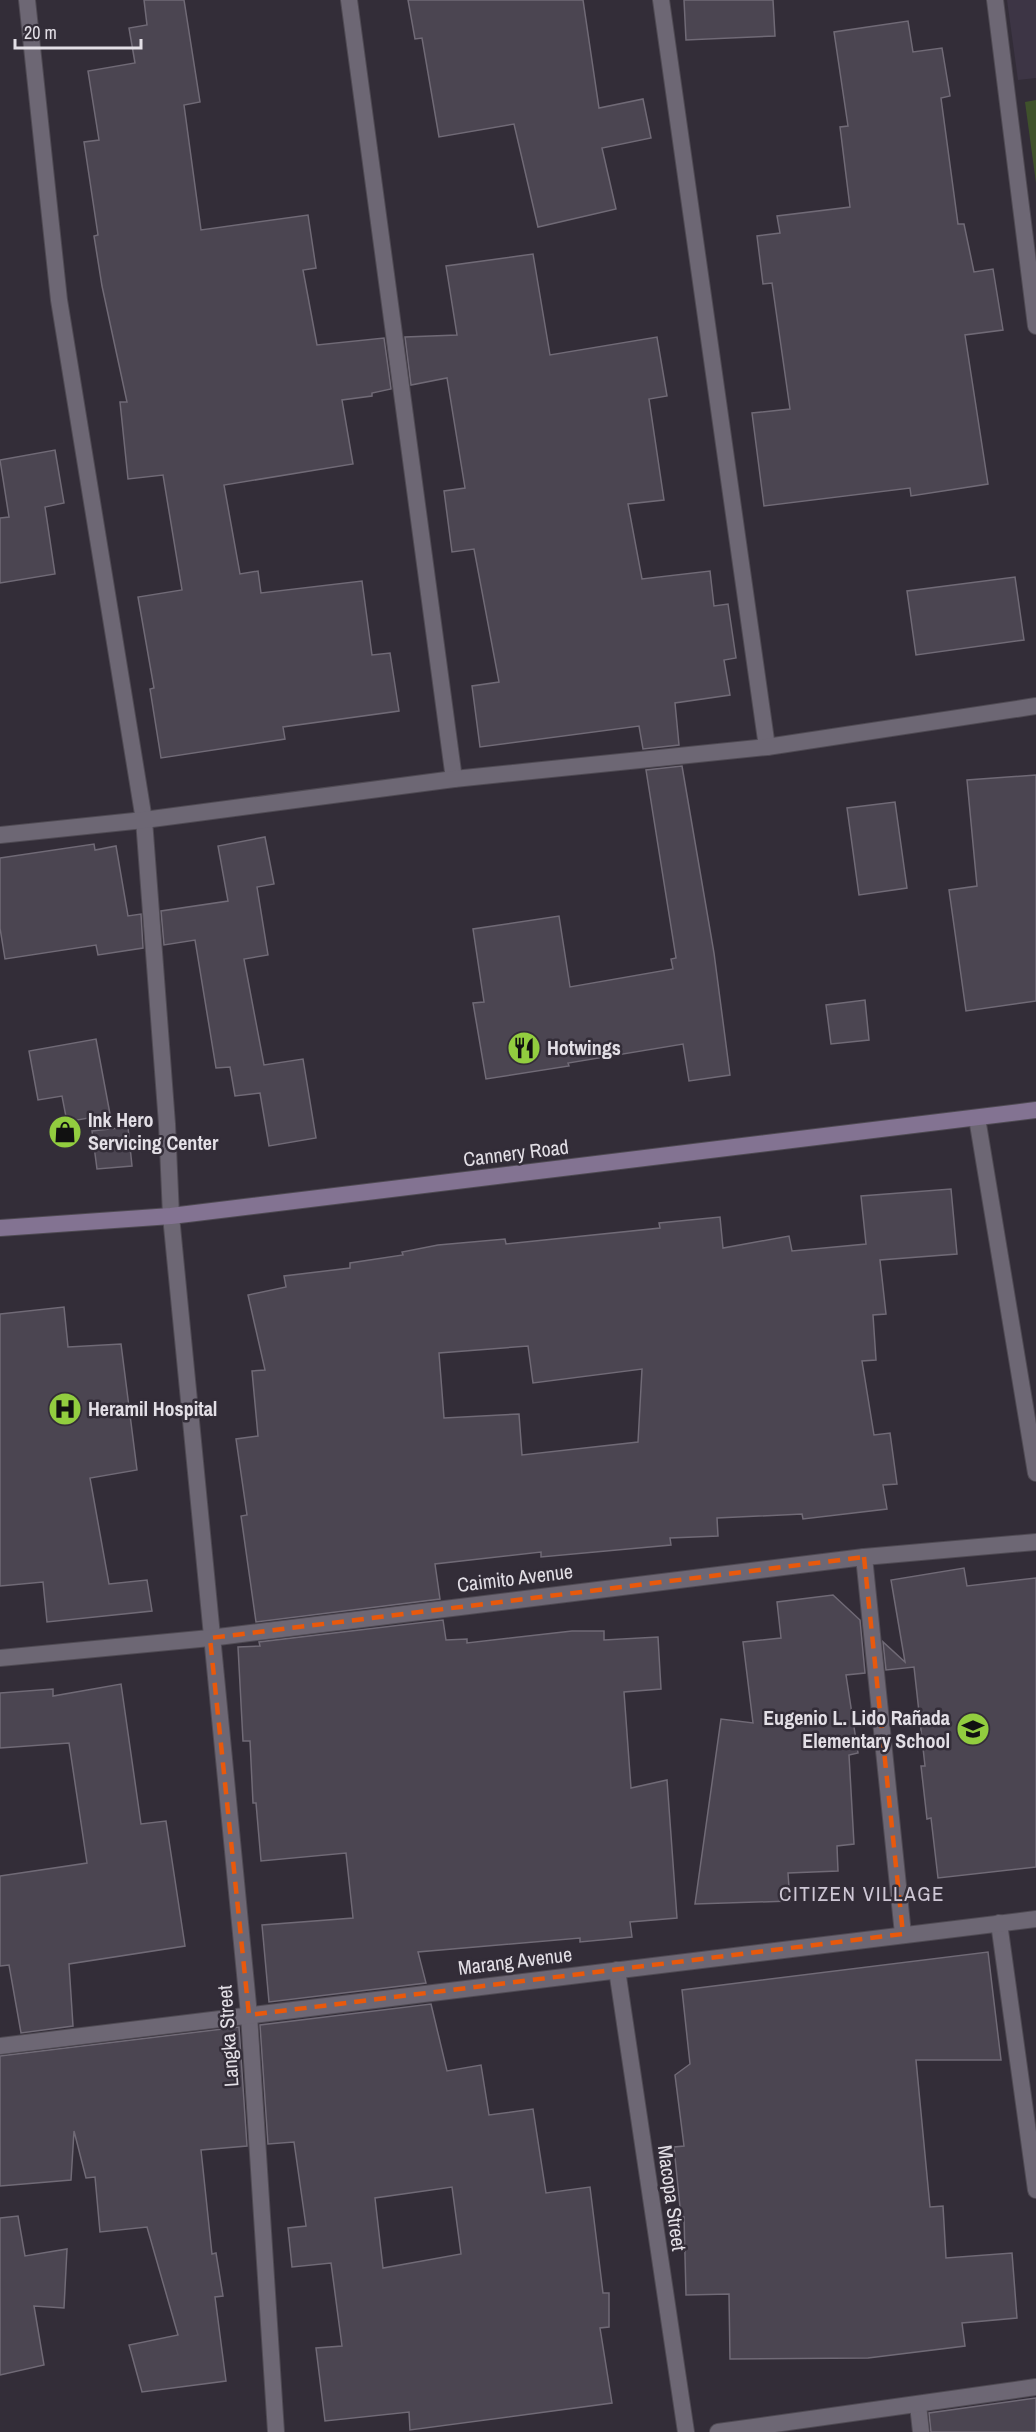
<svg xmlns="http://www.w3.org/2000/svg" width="1036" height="2432" viewBox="0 0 1036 2432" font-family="'Archivo Narrow',sans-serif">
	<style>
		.built { fill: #3d3545 }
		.green { fill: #3f512b }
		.building { fill: #4b4551; stroke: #706a76; stroke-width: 1.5; fill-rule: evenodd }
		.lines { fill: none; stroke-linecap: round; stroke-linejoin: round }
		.minor-casing { stroke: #4f4a53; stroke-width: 18 }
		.secondary-casing { stroke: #4f4a53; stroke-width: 18 }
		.minor { stroke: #6d6774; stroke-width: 16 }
		.secondary { stroke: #837392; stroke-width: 16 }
		.marked { fill: none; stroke: #e8590c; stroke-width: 4.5; stroke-dasharray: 12 8; stroke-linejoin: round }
		.labels { text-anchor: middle; stroke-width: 5; stroke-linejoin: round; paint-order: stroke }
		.poi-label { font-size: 20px; font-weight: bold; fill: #e3dfe6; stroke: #332d38; text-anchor: start }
		.street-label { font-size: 20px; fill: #e3dfe6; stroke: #332d38 }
		.neighbourhood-label { font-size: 21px; letter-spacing: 1.5px; fill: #cec7d5; stroke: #332d38 }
	</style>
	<rect width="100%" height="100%" fill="#332d38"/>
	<!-- built -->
	<polygon class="built" points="1007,0 1036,0 1036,78 1018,80"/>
	<!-- green -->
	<polygon class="green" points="1036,100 1036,183 1025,102"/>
	<!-- building -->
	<g class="building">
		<polygon points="144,0 184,0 200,102 184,105 201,230 308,215 316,268 303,270 317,345 384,338 391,389 372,393 372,396 342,400 353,464 224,485 240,574 258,571 261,593 362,581 372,655 390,653 399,711 283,727 285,739 161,758 150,689 154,688 138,597 182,590 163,475 128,479 120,402 127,402 102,286 94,236 98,235 84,142 99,140 88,71 135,63 129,28 147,25"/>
		<polygon points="408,0 583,0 599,108 643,99 651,138 602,148 616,209 538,227 514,124 439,137 422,38 415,39"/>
		<polygon points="684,0 773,0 775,36 686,40"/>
		<polygon points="908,21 913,52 942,48 950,96 941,98 958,224 964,224 974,272 993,269 1003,330 965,335 988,484 911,496 910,488 764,506 752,413 790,409 772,283 763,284 757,236 780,233 777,216 850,207 840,127 848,126 834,32"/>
		<polygon points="533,254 550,355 657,337 667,396 649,399 664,500 628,504 642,579 710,571 714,606 728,604 736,658 724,660 730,695 675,703 679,745 643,749 639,726 480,747 472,686 499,682 474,549 452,552 444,491 465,488 447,378 411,385 405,337 457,335 446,266"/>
		<polygon points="55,450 64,503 45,507 55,574 0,583 0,518 9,517 0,460"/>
		<polygon points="1015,577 1024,640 916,655 907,591"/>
		<polygon points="682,766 714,953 730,1075 689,1081 683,1044 568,1063 569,1066 486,1079 473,1003 484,1002 473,929 559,916 570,987 673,969 671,959 676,958 646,770"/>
		<polygon points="1036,775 1036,1001 966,1011 949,890 977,886 967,780"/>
		<polygon points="895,802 907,888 859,895 847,808"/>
		<polygon points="265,837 274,884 257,887 268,955 244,959 264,1065 303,1059 316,1138 269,1146 260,1093 235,1096 230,1067 216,1068 195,940 164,945 161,911 228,901 218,846"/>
		<polygon points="94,844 95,850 116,846 128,916 141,914 143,948 98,955 96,945 5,959 0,928 0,858"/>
		<polygon points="865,1000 869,1040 831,1044 826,1005"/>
		<polygon points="96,1039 110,1114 67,1122 62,1096 38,1100 29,1051"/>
		<polygon points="128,1127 132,1166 97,1169 92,1131"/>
		<path d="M951 1189 957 1254 880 1260 886 1314 873 1315 876 1360 862 1361 874 1435 890 1433 897 1484 883 1485 887 1509 803 1519 802 1514 717 1518 718 1536 670 1538 671 1545 541 1557V1552L435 1564 440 1599 256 1622 241 1516 247 1515 236 1439 258 1436 252 1371 265 1370 248 1295 286 1287 284 1276 350 1268V1263L403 1255 402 1252 438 1245 505 1239 506 1244 660 1228 659 1223 720 1217 723 1248 789 1236 792 1251 866 1244 861 1196ZM528 1346 533 1383 642 1369 638 1442 522 1455 519 1414 444 1418 439 1353Z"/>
		<polygon points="64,1307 68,1347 121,1344 137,1470 90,1478 109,1584 147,1580 152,1611 47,1622 43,1582 0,1586 0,1314"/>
		<polygon points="964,1568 967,1586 1036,1578 1036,1867 938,1878 931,1818 927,1819 921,1766 925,1766 914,1667 886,1670 883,1642 905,1662 891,1580"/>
		<polygon points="833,1595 860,1620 865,1673 846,1675 858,1753 849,1755 854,1844 837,1846 838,1871 788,1873 790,1901 695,1904 721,1719 753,1723 743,1642 781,1638 777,1602"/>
		<polygon points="443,1620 446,1640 467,1639 467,1643 572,1631 604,1631 604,1640 658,1637 661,1689 624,1692 631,1788 667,1780 677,1918 630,1922 632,1937 580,1942 580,1938 418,1952 426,1983 269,2002 262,1925 353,1918 346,1853 261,1861 256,1803 253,1803 250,1741 243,1741 238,1647 260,1646 259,1642"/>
		<polygon points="121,1684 141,1824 166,1821 185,1946 69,1964 73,2026 21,2033 9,1965 0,1966 0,1876 87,1863 69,1743 0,1748 0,1693 53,1689 53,1696"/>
		<polygon points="988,1952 1001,2060 916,2060 930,2207 943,2206 946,2258 1012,2253 1017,2318 962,2323 965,2346 868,2358 730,2359 729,2294 686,2295 684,2217 681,2217 674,2147 684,2146 675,2075 690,2064 682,1990"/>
		<path d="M431 2004 447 2071 481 2065 489 2115 533 2109 546 2193 590 2187 603 2293H609V2327L600 2328 612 2403 410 2430 409 2412 325 2421 316 2348 342 2346 331 2263 292 2267 288 2228 306 2226 294 2142 268 2144 260 2025ZM452 2187 461 2254 383 2268 375 2198Z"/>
		<polygon points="239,2027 247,2146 201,2150 212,2254 216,2253 223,2296 215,2297 226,2381 142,2392 129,2345 178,2335 147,2227 100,2232 95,2177 86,2178 74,2131 71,2180 0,2186 0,2056"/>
		<polygon points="18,2216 25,2256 67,2249 64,2308 34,2306 44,2365 0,2375 0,2218"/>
		<polygon points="1036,2398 1036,2432 931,2432 929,2413"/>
	</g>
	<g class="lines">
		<defs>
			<g id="minor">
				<polyline points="27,0 59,300 144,820 167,1124 171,1216 249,2015 276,2432"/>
				<polyline points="349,0 454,779"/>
				<polyline points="661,0 767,747"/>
				<polyline points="995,0 1036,326"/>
				<polyline points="0,835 144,820 454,779 767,747 1036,706"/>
				<polyline points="977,1118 1036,1473"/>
				<polyline points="864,1557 903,1934"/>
				<polyline points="0,1658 210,1638 864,1557 1036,1542"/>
				<polyline points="999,1923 1036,2190"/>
				<polyline points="617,1970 686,2432"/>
				<polyline points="0,2046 1036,1919"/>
				<polyline points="918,2405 921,2432"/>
				<polyline points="718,2432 1036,2387"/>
			</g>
			<polyline id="secondary" points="0,1228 171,1216 1036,1110"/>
		</defs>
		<!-- minor casing -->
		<use href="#minor" class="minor-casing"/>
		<!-- secondary casing -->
		<use href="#secondary" class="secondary-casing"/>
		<!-- minor -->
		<use href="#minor" class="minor"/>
		<!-- secondary -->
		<use href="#secondary" class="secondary"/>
	</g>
	<!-- marked area -->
	<path class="marked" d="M864 1557 903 1934 249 2015 210 1638Z"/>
	<!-- icons -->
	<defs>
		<symbol id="restaurant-disc" viewBox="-11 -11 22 22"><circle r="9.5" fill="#92cd3f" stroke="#332d38"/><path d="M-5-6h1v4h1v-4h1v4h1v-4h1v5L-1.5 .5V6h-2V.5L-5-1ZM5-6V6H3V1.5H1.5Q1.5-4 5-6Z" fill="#111"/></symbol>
		<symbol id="shop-disc" viewBox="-11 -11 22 22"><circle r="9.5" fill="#92cd3f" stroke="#332d38"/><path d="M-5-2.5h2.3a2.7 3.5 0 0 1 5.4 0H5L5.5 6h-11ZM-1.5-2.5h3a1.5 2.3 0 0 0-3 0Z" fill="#111"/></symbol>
		<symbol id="hospital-disc" viewBox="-11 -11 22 22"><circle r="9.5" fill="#92cd3f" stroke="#332d38"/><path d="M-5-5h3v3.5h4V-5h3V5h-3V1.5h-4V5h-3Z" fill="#111"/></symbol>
		<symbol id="school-disc" viewBox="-11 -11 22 22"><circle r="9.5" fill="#92cd3f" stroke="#332d38"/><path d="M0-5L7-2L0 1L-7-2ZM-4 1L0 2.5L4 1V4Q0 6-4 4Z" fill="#111"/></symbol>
	</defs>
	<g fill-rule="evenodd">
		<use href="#restaurant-disc" x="505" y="1029" width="38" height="38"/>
		<use href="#shop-disc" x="46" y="1113" width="38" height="38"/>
		<use href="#hospital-disc" x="46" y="1390" width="38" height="38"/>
		<use href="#school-disc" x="954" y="1710" width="38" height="38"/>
	</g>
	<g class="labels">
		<!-- poi labels -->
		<g class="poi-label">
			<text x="547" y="1055">Hotwings</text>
			<text x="88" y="1127">Ink Hero<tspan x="88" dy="23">Servicing Center</tspan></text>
			<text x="88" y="1416">Heramil Hospital</text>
			<text x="950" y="1725" text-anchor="end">Eugenio L. Lido Rañada<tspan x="950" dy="23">Elementary School</tspan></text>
		</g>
		<!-- street labels -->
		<g class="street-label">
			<text transform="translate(516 1153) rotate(-7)" y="7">Cannery Road</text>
			<text transform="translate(515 1578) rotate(-7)" y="7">Caimito Avenue</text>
			<text transform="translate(515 1961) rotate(-7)" y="7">Marang Avenue</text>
			<text transform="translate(228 2036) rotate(-94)" y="7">Langka Street</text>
			<text transform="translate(672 2198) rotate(82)" y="7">Macopa Street</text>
		</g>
		<!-- neighbourhood labels -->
		<g class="neighbourhood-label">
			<text x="862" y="1901">CITIZEN VILLAGE</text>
		</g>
	</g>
	<!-- scale -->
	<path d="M15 39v9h126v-9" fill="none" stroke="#e3dfe6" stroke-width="3"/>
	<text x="24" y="39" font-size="18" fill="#e3dfe6" stroke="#332d38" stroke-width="4.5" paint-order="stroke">20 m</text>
</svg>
